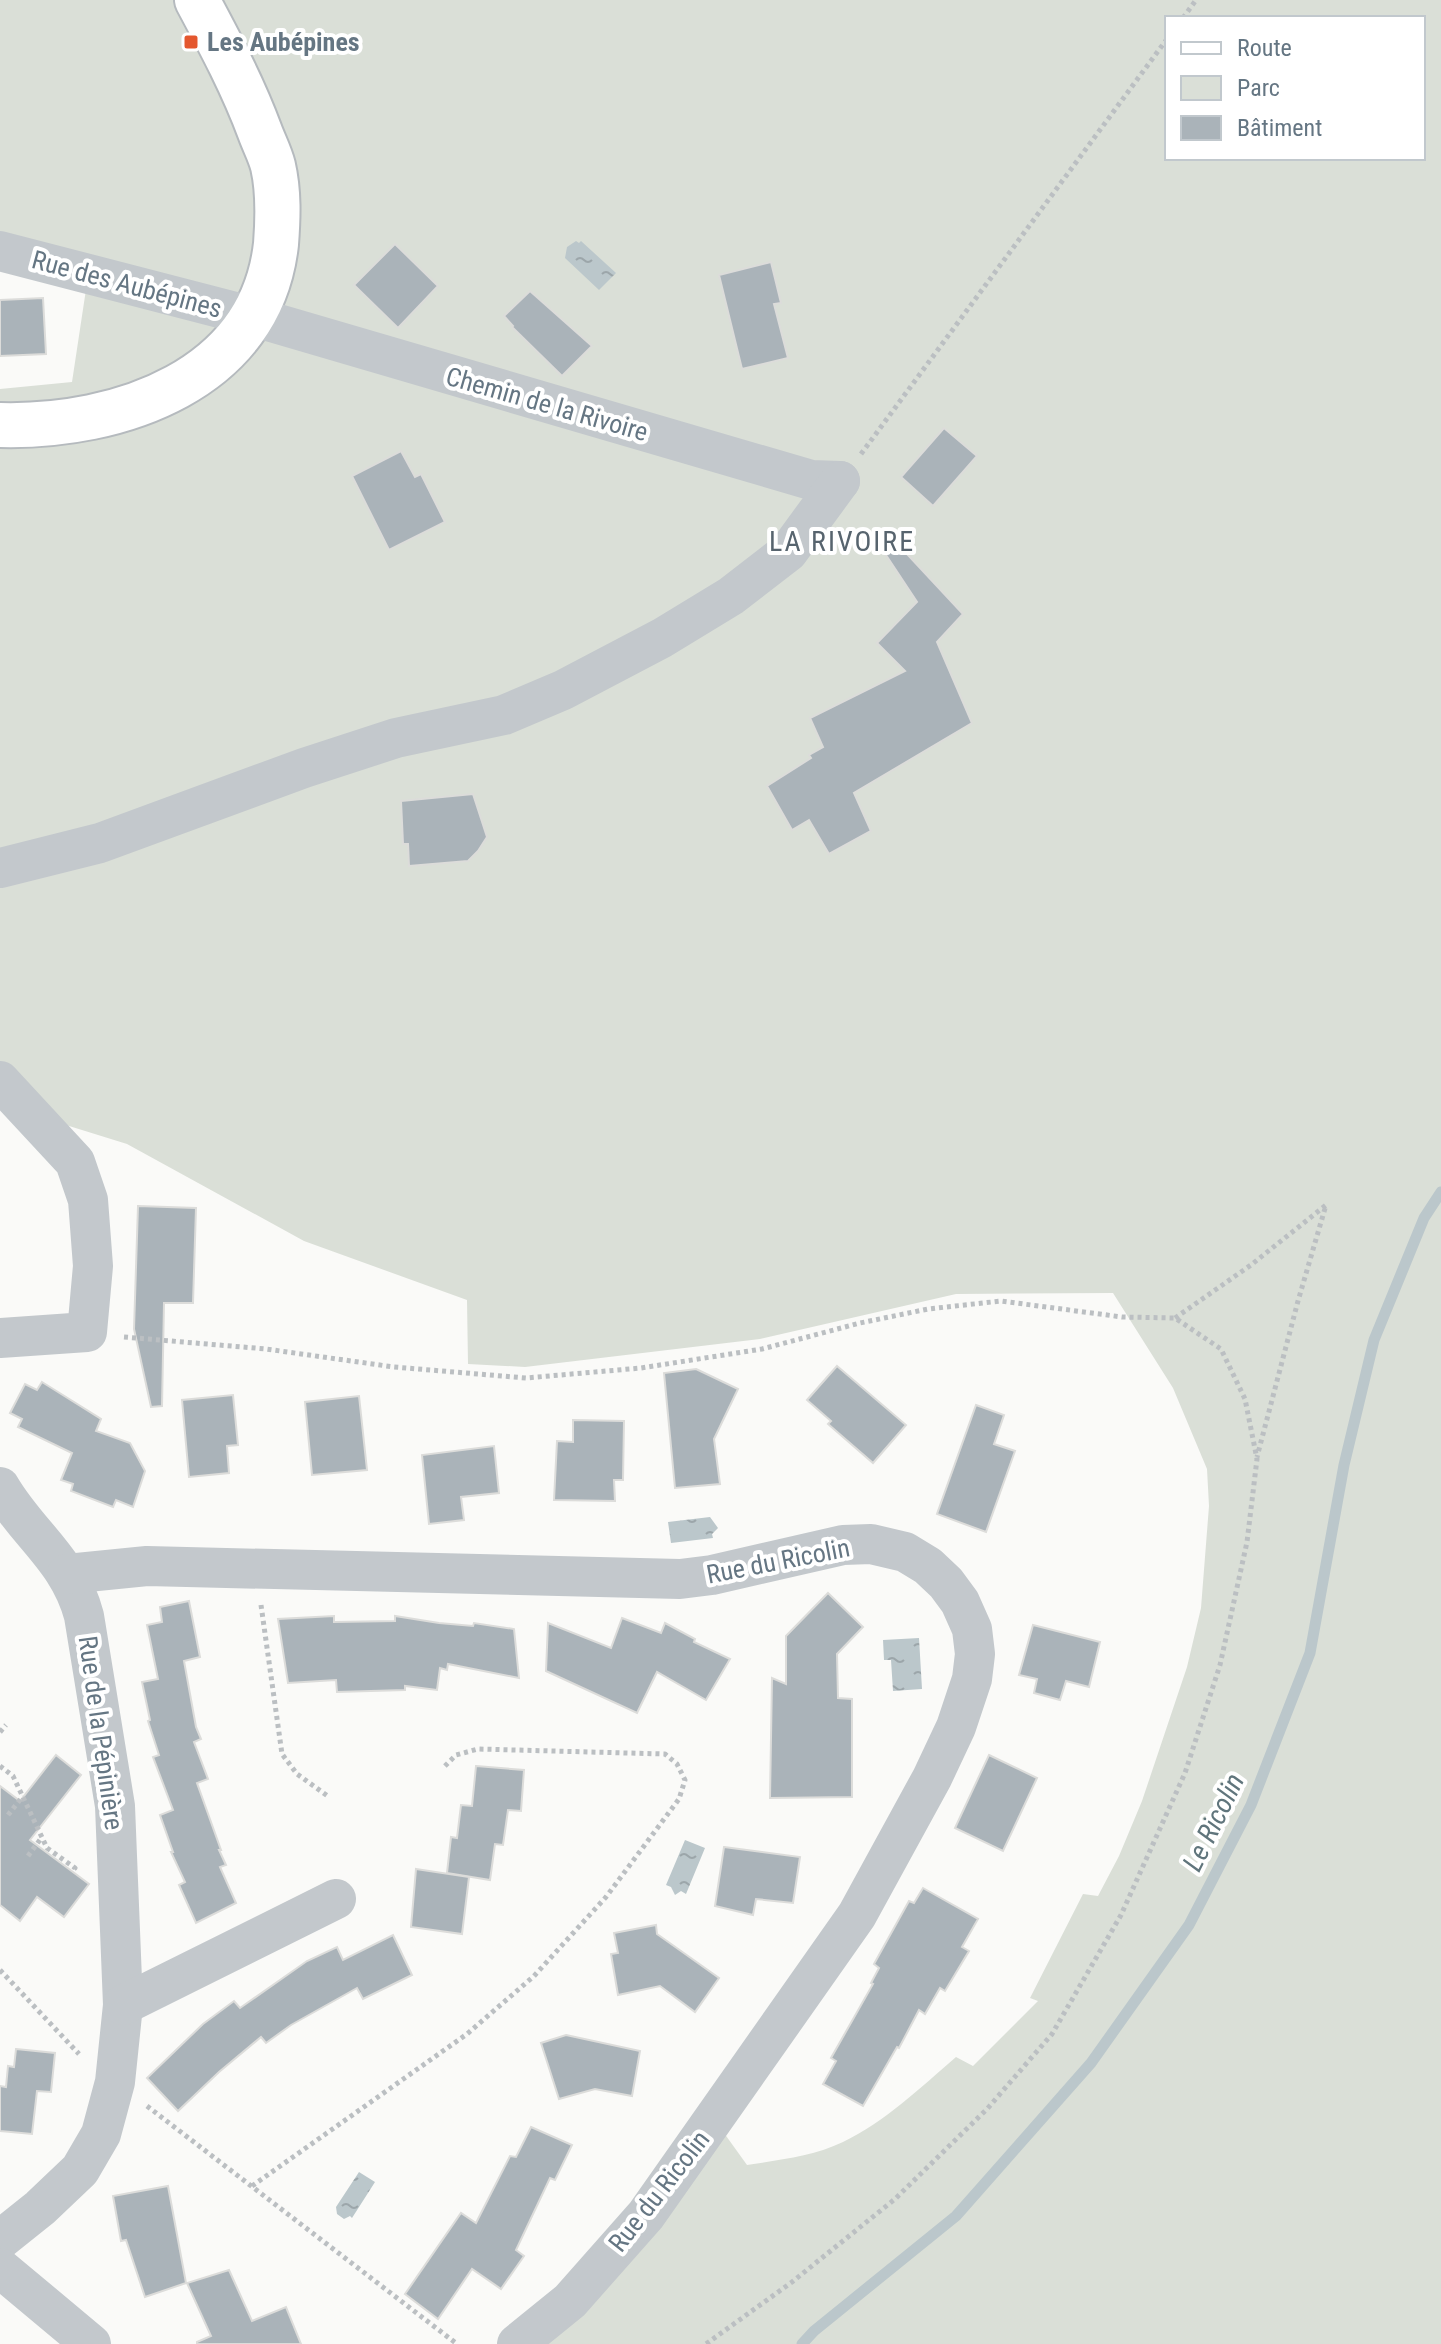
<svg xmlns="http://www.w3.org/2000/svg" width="1441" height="2344" viewBox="0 0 1441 2344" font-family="'Roboto Condensed',sans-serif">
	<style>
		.green { fill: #dadfd7; fill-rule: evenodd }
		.water { fill: url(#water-ripples) }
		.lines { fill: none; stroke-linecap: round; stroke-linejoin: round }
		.stream { stroke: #bbc7cb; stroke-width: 11 }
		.building { fill: #aab3b9; stroke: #dcdcda; stroke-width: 2 }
		.major-casing { stroke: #b5babe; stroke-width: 48 }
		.path { stroke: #bbbfc2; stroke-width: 5; stroke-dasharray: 4 4; stroke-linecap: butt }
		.minor { stroke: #c3c8cc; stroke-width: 40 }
		.major { stroke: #fff; stroke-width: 44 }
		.poi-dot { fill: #e4572e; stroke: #fff; stroke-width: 3 }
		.labels { text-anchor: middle; stroke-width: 8; stroke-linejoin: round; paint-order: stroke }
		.poi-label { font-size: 26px; font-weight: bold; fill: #657683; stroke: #fff; text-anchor: start }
		.street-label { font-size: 26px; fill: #657683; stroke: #fff }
		.neighbourhood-label { font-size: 28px; letter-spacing: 2px; fill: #57646e; stroke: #fff }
		.water-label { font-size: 28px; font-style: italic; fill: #60757c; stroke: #fff }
	</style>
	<defs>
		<pattern id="water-ripples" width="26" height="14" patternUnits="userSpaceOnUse" patternTransform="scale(2)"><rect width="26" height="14" fill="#bbc7cb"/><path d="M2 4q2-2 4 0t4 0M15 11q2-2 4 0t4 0" fill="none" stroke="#9ca6aa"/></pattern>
	</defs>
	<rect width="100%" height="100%" fill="#fafaf8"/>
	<!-- green -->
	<path class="green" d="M0 0H1441V2344H545L724 2133 747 2165C779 2160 814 2156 843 2142 885 2122 921 2087 956 2057L973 2066 1038 2001 1030 1998 1083 1894 1098 1896 1119 1856 1142 1801 1187 1667 1201 1608 1209 1506 1207 1469 1173 1388 1113 1293 956 1294 760 1339 525 1367 468 1364 467 1300 304 1241 127 1144 53 1121 0 1076V389L72 382 90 263 0 238ZM1167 18H1423V158H1167Z"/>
	<!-- water -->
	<g class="water">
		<polygon points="576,241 579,243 581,241 616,273 599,290 565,258 567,247"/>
		<polygon points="710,1517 718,1528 712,1534 713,1538 671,1543 668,1522"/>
		<polygon points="919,1638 922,1689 893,1691 891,1660 884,1660 883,1640"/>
		<polygon points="685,1840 705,1848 686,1894 681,1891 675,1895 671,1887 666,1885"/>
		<polygon points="359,2172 375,2182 352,2218 350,2216 344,2219 337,2214 336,2207"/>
	</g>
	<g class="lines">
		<!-- stream -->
		<polyline class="stream" points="802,2344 814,2331 956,2216 1091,2063 1189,1925 1251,1805 1310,1653 1344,1465 1374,1340 1424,1218 1441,1192"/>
	</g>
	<!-- building -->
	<g class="building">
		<polygon points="395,244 438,286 398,328 354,285"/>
		<polygon points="771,262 781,303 774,304 788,358 742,369 719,275"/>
		<polygon points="530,291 592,346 562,376 512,327 513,326 504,316"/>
		<polygon points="43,298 46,354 0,356 0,300"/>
		<polygon points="944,428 977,456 933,506 901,477"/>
		<polygon points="401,451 415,477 421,474 445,522 389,550 352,476"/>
		<polygon points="894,540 963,614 937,642 972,723 854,793 871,831 829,854 809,820 792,830 767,786 811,758 809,755 823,747 810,718 905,671 877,643 917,602 882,549"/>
		<polygon points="473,794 487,837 478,851 468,861 409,866 408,844 403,844 401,801"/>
		<polygon points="138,1206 196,1208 193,1303 164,1303 162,1406 151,1407 134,1329"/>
		<polygon points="837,1366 906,1425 873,1463 828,1424 831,1421 807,1400"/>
		<polygon points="696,1369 738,1389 714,1439 720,1484 675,1488 664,1373"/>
		<polygon points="42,1382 101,1419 96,1431 130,1443 145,1471 133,1507 116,1500 113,1507 71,1491 73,1484 61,1480 72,1453 18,1427 22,1419 10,1413 25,1384 37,1390"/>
		<polygon points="233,1395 238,1445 227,1446 229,1473 189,1477 182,1400"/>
		<polygon points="359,1396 367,1470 312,1475 305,1402"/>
		<polygon points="976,1405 1004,1415 994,1444 1015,1451 986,1532 937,1514"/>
		<polygon points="573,1420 624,1421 623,1480 614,1480 615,1501 554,1500 557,1441 573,1442"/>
		<polygon points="494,1446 499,1493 461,1497 464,1520 429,1524 422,1455"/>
		<polygon points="828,1593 863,1627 837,1654 838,1698 852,1699 852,1797 770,1798 772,1678 786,1684 786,1636"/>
		<polygon points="189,1601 200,1657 184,1661 196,1727 201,1739 194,1742 208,1779 197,1783 221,1850 219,1850 226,1865 220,1867 236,1903 196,1923 179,1885 185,1882 171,1852 173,1852 160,1815 173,1810 153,1757 159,1755 148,1721 150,1720 142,1682 158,1679 147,1625 162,1622 160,1607"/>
		<polygon points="334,1616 334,1622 395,1621 395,1616 439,1623 473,1626 474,1623 514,1629 519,1678 448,1664 447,1670 440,1668 437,1690 405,1686 405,1690 337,1692 336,1680 288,1683 278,1619"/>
		<polygon points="622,1618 661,1633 665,1623 695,1639 694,1642 730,1659 706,1700 657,1672 637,1713 546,1671 548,1623 611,1648"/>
		<polygon points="1033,1625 1100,1642 1089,1687 1066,1681 1060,1700 1034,1693 1037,1679 1019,1675"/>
		<polygon points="56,1755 81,1775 30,1840 89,1884 64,1917 37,1897 20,1921 0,1905 0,1786 20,1801"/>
		<polygon points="989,1755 1037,1778 1003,1851 955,1828"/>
		<polygon points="476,1766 524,1770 521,1811 508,1810 503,1845 495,1844 490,1880 447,1873 451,1837 457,1838 461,1805 472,1806"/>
		<polygon points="724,1847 800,1857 793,1903 756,1899 753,1915 715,1906"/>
		<polygon points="416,1869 469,1877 462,1934 411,1927"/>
		<polygon points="923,1888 978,1919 962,1947 969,1951 945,1991 940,1988 925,2014 919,2010 899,2048 897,2047 863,2106 823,2084 836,2061 831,2058 873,1984 871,1983 879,1968 874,1964 909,1901 914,1903"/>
		<polygon points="656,1925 657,1934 719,1978 695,2012 660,1986 618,1995 611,1954 618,1953 614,1933"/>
		<polygon points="393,1935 412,1975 363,1999 357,1988 291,2025 266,2043 261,2037 219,2072 178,2111 147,2078 203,2024 234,2001 240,2008 307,1961 337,1947 343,1960"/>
		<polygon points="566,2035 640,2051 632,2096 595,2089 559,2099 541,2043"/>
		<polygon points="16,2049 55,2053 51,2092 37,2091 32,2134 0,2131 0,2086 6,2087 8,2066 14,2067"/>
		<polygon points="531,2127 572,2145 555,2180 550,2178 516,2250 524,2256 501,2289 472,2269 438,2319 405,2294 461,2213 476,2223 510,2156 516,2157"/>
		<polygon points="168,2186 186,2283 145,2297 126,2240 121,2241 113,2196"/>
		<polygon points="229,2270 252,2321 286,2307 301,2344 197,2344 197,2342 211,2336 187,2283"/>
	</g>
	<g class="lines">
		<defs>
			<path id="major" d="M0 425C119 428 261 380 276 244 278 218 279 192 273 166 270 154 264 143 260 132 243 86 220 43 197 0"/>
		</defs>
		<!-- major casing -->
		<use href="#major" class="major-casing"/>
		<!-- path -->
		<g class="path">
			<polyline points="1183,18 1196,0"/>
			<polyline points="861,454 1167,39"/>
			<polyline points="1175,1318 1251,1265 1326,1205 1298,1301 1257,1457"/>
			<polyline points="124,1337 266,1349 394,1367 526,1378 641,1368 762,1349 860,1323 928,1309 1001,1301 1122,1317 1175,1318 1221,1349 1245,1399 1257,1459 1247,1542 1220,1665 1185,1773 1121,1915 1052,2034 987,2109 895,2199 792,2282 706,2344"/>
			<polyline points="261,1605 282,1754 297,1774 329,1797"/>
			<polyline points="0,1732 6,1725"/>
			<polyline points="0,1766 13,1776 47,1848 75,1868 72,1871"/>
			<polyline points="8,1815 23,1796"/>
			<polyline points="28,1856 42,1837"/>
			<polyline points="0,1970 79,2054"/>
			<polyline points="147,2106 457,2344"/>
			<polyline points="252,2186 467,2034 534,1976 606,1897 679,1799 685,1780 677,1764 665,1754 478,1749 456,1755 443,1768"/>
		</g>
		<!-- minor -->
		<g class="minor">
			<polyline points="0,251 254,317 811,480 840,481"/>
			<polyline points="0,868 100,843 304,768 396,738 504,715 563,690 662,638 731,596 788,552 840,481"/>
			<polyline points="0,1081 75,1162 88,1200 93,1266 87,1332 0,1338"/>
			<path d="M0 1487C28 1535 69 1559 84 1616L115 1806 123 2005 115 2082 101 2134 80 2170 40 2208 0 2240"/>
			<polyline points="67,1574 147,1566 680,1579 712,1575 843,1545 871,1544 905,1552 928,1566 946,1583 960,1602 972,1629 975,1654 972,1679 956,1727 932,1778 857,1915 646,2215 570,2301 517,2344"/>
			<polyline points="123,2005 336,1899"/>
			<polyline points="0,2268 91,2344"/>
		</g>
		<!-- major -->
		<use href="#major" class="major"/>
	</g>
	<!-- markers -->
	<rect class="poi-dot" x="183" y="34" width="16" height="16" rx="4"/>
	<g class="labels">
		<!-- poi labels -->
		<g class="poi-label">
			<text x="207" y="51">Les Aubépines</text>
		</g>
		<!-- street labels -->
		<g class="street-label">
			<text transform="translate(127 284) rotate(15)" y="9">Rue des Aubépines</text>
			<text transform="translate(547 404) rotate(16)" y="9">Chemin de la Rivoire</text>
			<text transform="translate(778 1561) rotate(-11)" y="9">Rue du Ricolin</text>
			<text transform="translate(101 1733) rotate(82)" y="9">Rue de la Pépinière</text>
			<text transform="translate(659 2191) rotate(-52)" y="9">Rue du Ricolin</text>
		</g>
		<!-- neighbourhood labels -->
		<g class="neighbourhood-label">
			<text x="842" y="551">LA RIVOIRE</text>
		</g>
		<!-- water labels -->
		<g class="water-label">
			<text transform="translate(1213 1822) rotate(-64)" y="10">Le Ricolin</text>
		</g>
	</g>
	<!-- legend -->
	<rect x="1165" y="16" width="260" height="144" fill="#ffffff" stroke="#c1c8cd" stroke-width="2"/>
	<rect x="1181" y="42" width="40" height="12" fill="#ffffff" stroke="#c1c8cd" stroke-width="2"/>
	<text x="1237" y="56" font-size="24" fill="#657683">Route</text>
	<rect x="1181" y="76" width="40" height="24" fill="#dadfd7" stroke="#c1c8cd" stroke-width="2"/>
	<text x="1237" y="96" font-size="24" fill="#657683">Parc</text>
	<rect x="1181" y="116" width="40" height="24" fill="#aab3b9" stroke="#c1c8cd" stroke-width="2"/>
	<text x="1237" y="136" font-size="24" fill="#657683">Bâtiment</text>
</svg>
